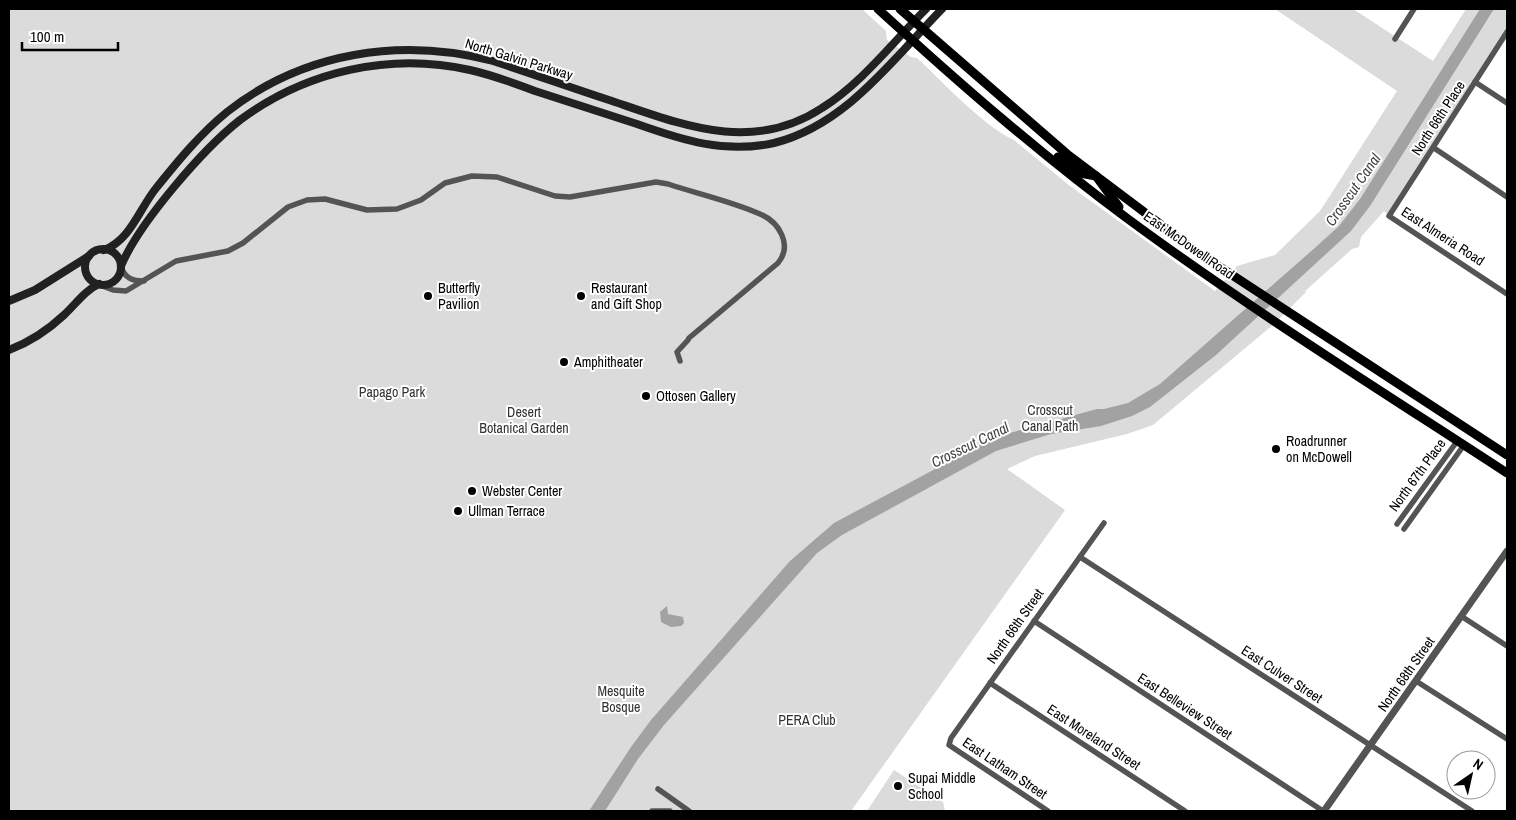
<svg xmlns="http://www.w3.org/2000/svg" width="1516" height="820" viewBox="0 0 1516 820" font-family="'Archivo Narrow',sans-serif">
	<style>
		.green { fill: #dbdbdb }
		.water { fill: #a2a2a2 }
		.lines { fill: none; stroke-linecap: round; stroke-linejoin: round }
		.minor { stroke: #545454; stroke-width: 5.5 }
		.tertiary { stroke: #545454; stroke-width: 7 }
		.secondary { stroke: #212121; stroke-width: 8 }
		.primary { stroke: #000; stroke-width: 9 }
		.poi-dot { fill: #000; stroke: #fff; stroke-width: 2 }
		.labels { text-anchor: middle; stroke-width: 4; stroke-linejoin: round; paint-order: stroke }
		.street-label { font-size: 14px; fill: #000; stroke: #fff }
		.poi-label { font-size: 14px; fill: #000; stroke: #fff; text-anchor: start }
		.park-label { font-size: 14px; fill: #323232; stroke: #fff }
		.water-label { font-size: 15px; font-style: italic; fill: #434343; stroke: #fff }
	</style>
	<rect width="100%" height="100%" fill="#fff"/>
	<!-- green -->
	<g class="green">
		<path d="M9 9H862L886 31 887 40 911 57 917 58C944 83 982 125 1014 140L1070 186 1215 291 1237 266 1275 255 1320 211 1397 91 1275 9H1353L1433 61 1466 9H1507V32L1389 216 1384 211 1361 237 1359 247 1352 249 1304 292 1307 291 1273 325 1153 425 1127 434 1035 456 1007 469 1065 510 851 811H9Z"/>
		<polygon points="894,770 943,802 945,811 867,811"/>
	</g>
	<!-- water -->
	<g class="water">
		<polygon points="1480,9 1494,9 1370,206 1351,231 1216,355 1150,407 1132,416 1101,426 1051,434 996,451 842,535 817,553 664,725 638,759 605,811 589,811 631,747 651,720 790,561 834,523 995,437 1097,409 1104,409 1128,403 1160,384 1317,246 1339,226 1360,199"/>
		<polygon points="667,606 668,614 683,617 684,623 681,626 671,627 661,622 660,612"/>
	</g>
	<g class="lines">
		<!-- minor -->
		<g class="minor">
			<polyline points="1507,32 1389,216 1507,294"/>
			<polyline points="1395,39 1414,9"/>
			<polyline points="1475,82 1507,103"/>
			<polyline points="1434,148 1507,197"/>
			<path d="M121 267C125 278 132 281 144 281"/>
			<path d="M100 285 113 290 126 291 176 261 228 251 243 243 288 207 307 200 325 199 367 210 397 209 421 200 445 183 472 176 497 177 555 196 570 197 656 182 668 184C698 194 731 201 760 214 779 222 793 245 778 263L689 338"/>
			<polyline points="680,361 677,352 688,340"/>
			<polyline points="1397,524 1458,440"/>
			<polyline points="1404,529 1464,445"/>
			<polyline points="1080,557 1472,811"/>
			<polyline points="1461,616 1507,646"/>
			<polyline points="1034,621 1323,811"/>
			<polyline points="1416,681 1507,739"/>
			<polyline points="990,683 1185,811"/>
			<polyline points="658,789 689,811"/>
			<polyline points="652,811 670,811"/>
			<polyline points="1048,811 949,745 951,738 1104,523"/>
		</g>
		<!-- tertiary -->
		<polyline class="tertiary" points="1324,811 1507,551"/>
		<!-- secondary -->
		<g class="secondary">
			<circle cx="103" cy="267" r="18"/>
			<path d="M104 250C131 240 140 207 157 187 178 161 200 134 227 112 303 52 401 37 493 61 533 74 572 88 612 101 683 125 752 154 822 108 862 83 893 42 926 9"/>
			<path d="M121 266C139 223 203 149 240 120 306 71 390 52 470 70 492 75 514 83 535 91 569 102 603 113 637 124 682 140 725 154 774 143 846 125 893 59 942 9"/>
			<polyline points="9,301 35,290 89,256"/>
			<path d="M9 350C30 342 48 330 64 315 76 304 84 291 99 284"/>
		</g>
		<!-- primary -->
		<g class="primary">
			<path d="M878 9C958 82 1040 154 1128 219 1250 309 1380 390 1507 473"/>
			<polyline points="900,9 1067,154 1200,254 1507,455"/>
			<polyline points="1058,157 1080,173 1096,176 1119,207"/>
		</g>
	</g>
	<!-- markers -->
	<g class="poi-dot">
		<circle cx="428" cy="296" r="5"/>
		<circle cx="581" cy="296" r="5"/>
		<circle cx="564" cy="362" r="5"/>
		<circle cx="646" cy="396" r="5"/>
		<circle cx="1276" cy="449" r="5"/>
		<circle cx="472" cy="491" r="5"/>
		<circle cx="458" cy="511" r="5"/>
		<circle cx="898" cy="786" r="5"/>
	</g>
	<g class="labels">
		<!-- street labels -->
		<g class="street-label">
			<text transform="translate(519 59) rotate(17)" y="5">North Galvin Parkway</text>
			<text transform="translate(1438 118) rotate(-57)" y="5">North 66th Place</text>
			<text transform="translate(1443 236) rotate(33)" y="5">East Almeria Road</text>
			<text transform="translate(1189 245) rotate(35)" y="5">East McDowell Road</text>
			<text transform="translate(1417 475) rotate(-54)" y="5">North 67th Place</text>
			<text transform="translate(1015 626) rotate(-55)" y="5">North 66th Street</text>
			<text transform="translate(1282 674) rotate(33)" y="5">East Culver Street</text>
			<text transform="translate(1406 674) rotate(-55)" y="5">North 68th Street</text>
			<text transform="translate(1185 706) rotate(33)" y="5">East Belleview Street</text>
			<text transform="translate(1094 737) rotate(33)" y="5">East Moreland Street</text>
			<text transform="translate(1005 768) rotate(34)" y="5">East Latham Street</text>
		</g>
		<!-- poi labels -->
		<g class="poi-label">
			<text x="438" y="293">Butterfly<tspan x="438" dy="16">Pavilion</tspan></text>
			<text x="591" y="293">Restaurant<tspan x="591" dy="16">and Gift Shop</tspan></text>
			<text x="574" y="367">Amphitheater</text>
			<text x="656" y="401">Ottosen Gallery</text>
			<text x="1286" y="446">Roadrunner<tspan x="1286" dy="16">on McDowell</tspan></text>
			<text x="482" y="496">Webster Center</text>
			<text x="468" y="516">Ullman Terrace</text>
			<text x="908" y="783">Supai Middle<tspan x="908" dy="16">School</tspan></text>
		</g>
		<!-- park labels -->
		<g class="park-label">
			<text x="392" y="397">Papago Park</text>
			<text x="1050" y="415">Crosscut<tspan x="1050" dy="16">Canal Path</tspan></text>
			<text x="524" y="417">Desert<tspan x="524" dy="16">Botanical Garden</tspan></text>
			<text x="621" y="696">Mesquite<tspan x="621" dy="16">Bosque</tspan></text>
			<text x="807" y="725">PERA Club</text>
		</g>
		<!-- water labels -->
		<g class="water-label">
			<text transform="translate(1353 190) rotate(-55)" y="5">Crosscut Canal</text>
			<text transform="translate(970 445) rotate(-26)" y="5">Crosscut Canal</text>
		</g>
	</g>
	<!-- border -->
	<rect width="1516" height="820" fill="none" stroke="#000000" stroke-width="20"/>
	<!-- north arrow -->
	<g transform="translate(1471 775) rotate(34)"><circle r="24" fill="#ffffff" stroke="#999999"/>
	<path d="M0-4L9 19L0 12L-9 19Z" fill="#000000"/>
	<text y="-8" font-size="14" font-weight="bold" text-anchor="middle" fill="#000000">N</text>
	</g>
	<!-- scale -->
	<path d="M22 42v8h96v-8" fill="none" stroke="#000000" stroke-width="2.5"/>
	<text x="30" y="42" font-size="15" fill="#000000" stroke="#ffffff" stroke-width="4" paint-order="stroke">100 m</text>
</svg>
